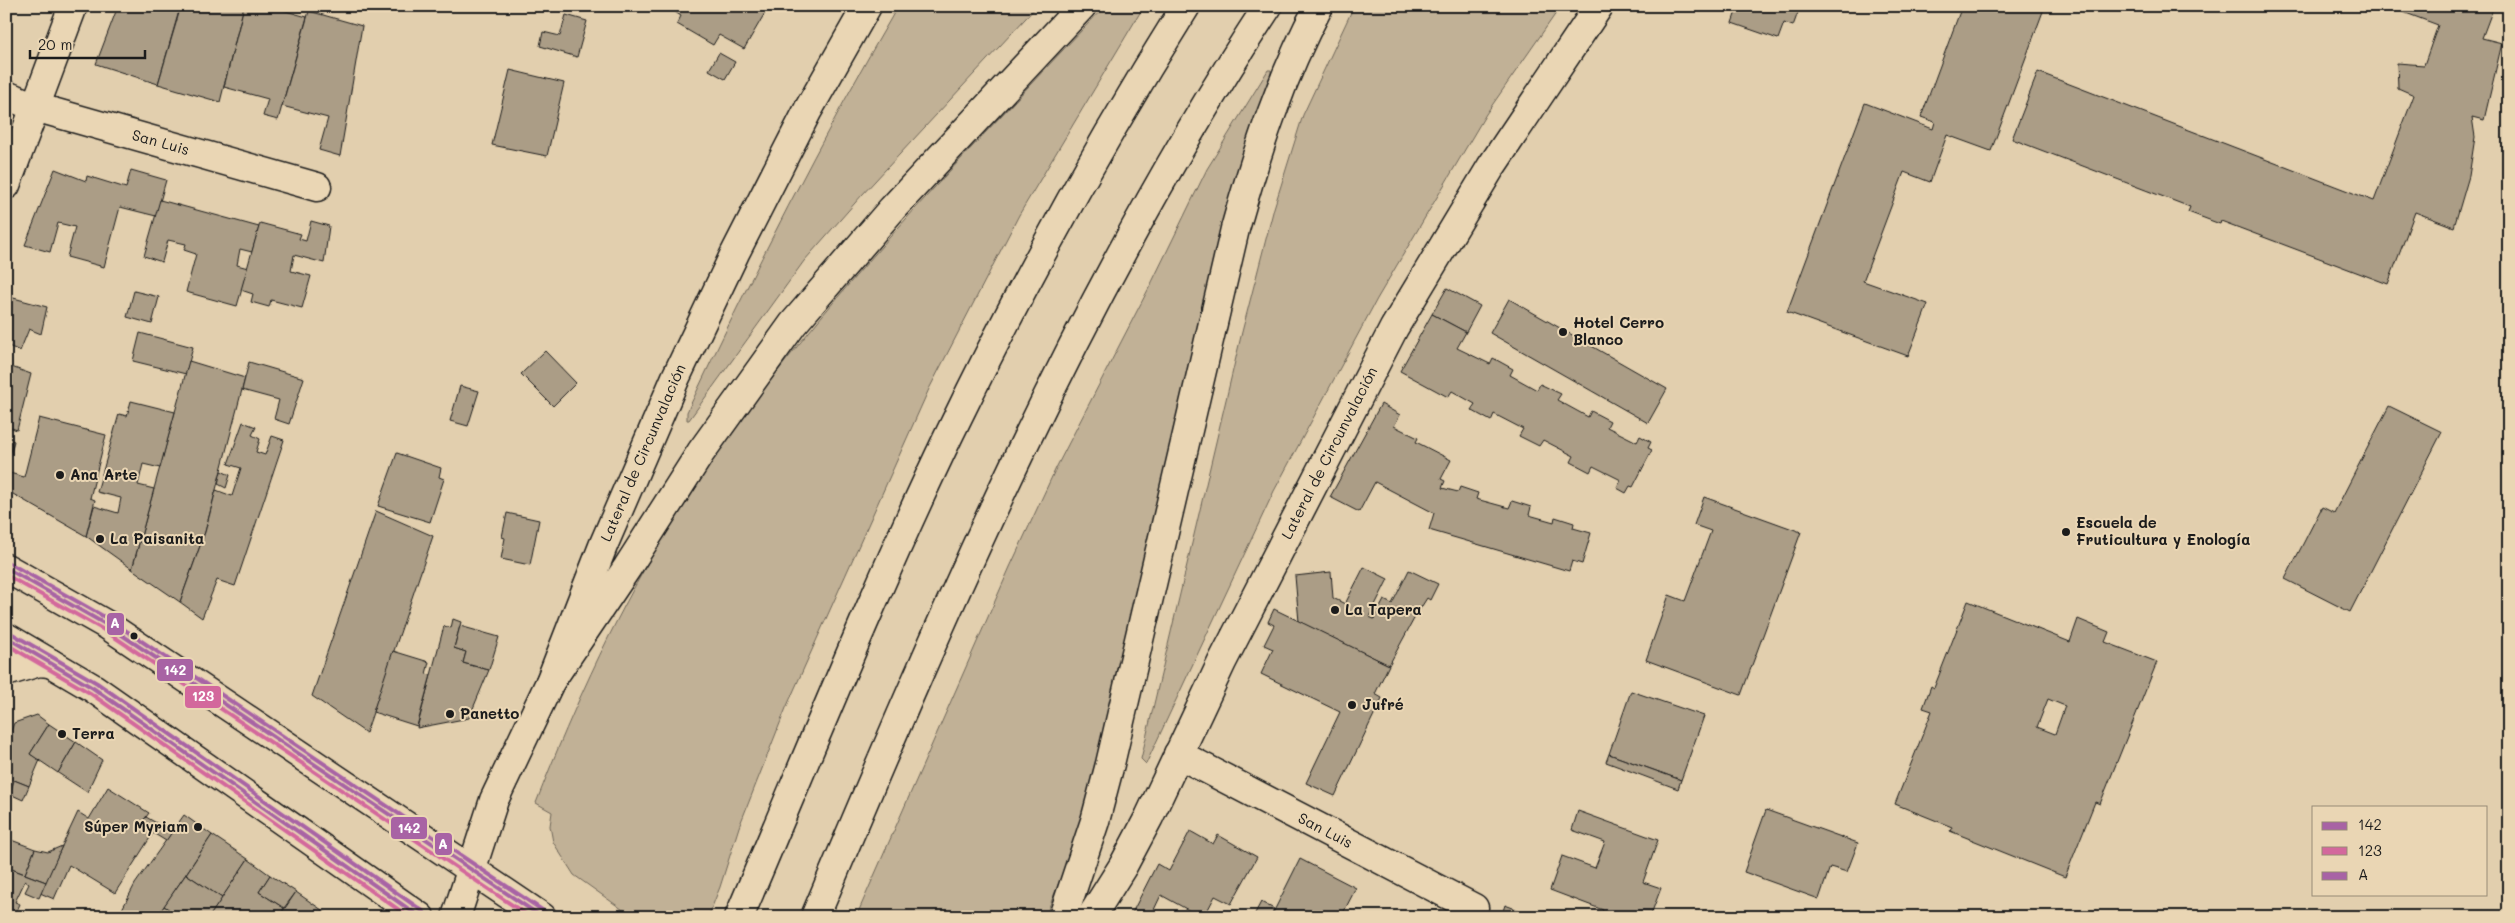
<svg xmlns="http://www.w3.org/2000/svg" width="2515" height="923" viewBox="0 0 2515 923" font-family="Mali,sans-serif">
	<style>
		.green { fill: #c1b196; stroke: #6e6659 }
		.building { fill: #ab9d86; stroke: #1c1c1c; fill-rule: evenodd }
		.lines { fill: none; stroke-linecap: round; stroke-linejoin: round }
		.street-casing { stroke: #1c1c1c; stroke-width: 31 }
		.secondary-casing { stroke: #1c1c1c; stroke-width: 31 }
		.primary-casing { stroke: #1c1c1c; stroke-width: 31 }
		.highway-casing { stroke: #1c1c1c; stroke-width: 31 }
		.street { stroke: #ead6b4; stroke-width: 28 }
		.secondary { stroke: #ead6b4; stroke-width: 28 }
		.primary { stroke: #ead6b4; stroke-width: 28 }
		.highway { stroke: #ead6b4; stroke-width: 28 }
		.bus-1-casing { stroke: #ead6b4; stroke-width: 8 }
		.bus-2-casing { stroke: #ead6b4; stroke-width: 8 }
		.bus-3-casing { stroke: #ead6b4; stroke-width: 8 }
		.bus-1 { stroke: #a863a4; stroke-width: 4 }
		.bus-2 { stroke: #d3689c; stroke-width: 4 }
		.bus-3 { stroke: #a863a5; stroke-width: 4 }
		.poi-dot { fill: #1c1c1c; stroke: #ead6b4; stroke-width: 2 }
		.labels { text-anchor: middle; stroke-width: 4; stroke-linejoin: round; paint-order: stroke }
		.street-label { font-size: 15px; fill: #1c1c1c; stroke: #ead6b4 }
		.poi-label { font-size: 15px; font-weight: bold; fill: #1c1c1c; stroke: #ead6b4; text-anchor: start }
		.line-badge { stroke: #ead6b4; stroke-width: 2 }
		.badge-label { font-size: 14px; text-anchor: middle; font-weight: bold; fill: #fff }
	</style>
	<rect width="100%" height="100%" fill="#e2cfae"/>
	<filter id="ink" filterUnits="userSpaceOnUse"><feTurbulence type="fractalNoise" baseFrequency=".02" numOctaves="2"/><feDisplacementMap in="SourceGraphic" scale="10" xChannelSelector="R" yChannelSelector="G"/><feConvolveMatrix kernelMatrix="1 2 1 2 8 2 1 2 1" color-interpolation-filters="sRGB"/></filter>
	<g filter="url(#ink)">
		<!-- green -->
		<g class="green">
			<path d="M898 6H1037L862 195 804 261 689 420H687V412C752 274 821 138 898 6Z"/>
			<path d="M1105 6H1144L1019 215 929 389 786 708 739 827 720 887 708 917H633L574 875 553 842 550 826 552 812 536 803C575 703 620 605 677 514 754 391 848 282 945 176 998 119 1051 62 1105 6Z"/>
			<polygon points="1354,6 1561,6 1486,114 1377,299 1274,491 1146,764 1141,759 1242,332 1274,208 1303,115"/>
			<polygon points="1268,70 1271,70 1271,74 1247,142 1214,257 1093,778 1067,863 1045,917 856,917 1010,567 1056,468 1152,282 1207,169"/>
		</g>
		<!-- building -->
		<g class="building">
			<polygon points="118,6 167,6 179,11 158,84 96,64"/>
			<polygon points="181,6 244,6 220,102 158,84"/>
			<polygon points="244,6 268,6 307,17 278,120 263,116 268,99 224,87"/>
			<polygon points="666,6 769,6 744,49 719,35 713,45 677,24 681,16"/>
			<polygon points="1738,6 1798,6 1800,7 1793,26 1784,23 1778,39 1732,23"/>
			<polygon points="1962,6 2045,6 1991,151 1947,135 1930,182 1904,172 1863,281 1928,304 1908,356 1787,312 1865,103 1933,129 1935,122 1921,117"/>
			<polygon points="2387,6 2494,6 2482,38 2502,43 2484,120 2472,117 2475,137 2469,176 2454,227 2415,212 2388,284 2221,221 2220,224 2188,212 2190,207 2012,139 2038,72 2374,201 2414,95 2398,88 2397,63 2424,65 2438,25"/>
			<polygon points="309,11 362,26 340,156 319,150 328,118 282,106"/>
			<polygon points="566,15 587,21 577,57 540,46 543,32 560,36"/>
			<polygon points="719,53 735,62 725,79 709,70"/>
			<polygon points="510,70 564,83 547,156 492,145"/>
			<polygon points="55,169 86,181 87,176 126,188 131,170 166,180 156,216 120,207 104,267 67,257 75,227 58,223 50,252 25,245"/>
			<polygon points="160,200 259,227 252,252 240,249 237,265 248,268 237,306 186,292 196,254 184,250 186,244 168,240 162,262 144,256"/>
			<polygon points="311,221 329,226 324,263 294,255 291,271 311,276 302,308 271,300 269,307 251,302 253,294 241,290 260,223 301,234 299,239 306,241"/>
			<polygon points="1447,288 1480,306 1466,332 1432,314"/>
			<polygon points="134,291 159,297 152,324 127,317"/>
			<polygon points="6,296 47,307 41,334 29,329 20,351 6,345"/>
			<polygon points="1509,299 1667,389 1648,423 1490,333"/>
			<polygon points="1432,314 1466,332 1457,348 1490,364 1493,358 1513,369 1510,375 1537,390 1540,384 1561,394 1557,400 1588,417 1591,411 1610,421 1607,427 1637,442 1640,436 1651,442 1648,448 1652,450 1633,487 1630,486 1626,493 1617,488 1621,480 1593,466 1590,472 1571,462 1574,456 1543,440 1539,446 1519,436 1523,429 1494,414 1491,421 1471,410 1475,404 1452,391 1448,397 1400,371"/>
			<polygon points="140,333 193,347 186,374 133,361"/>
			<polygon points="545,351 576,383 553,406 521,374"/>
			<polygon points="189,361 245,378 205,532 180,602 132,569"/>
			<polygon points="249,362 304,378 289,424 274,419 279,400 242,390"/>
			<polygon points="6,365 31,374 17,430 6,426"/>
			<polygon points="460,386 479,391 468,426 450,421"/>
			<polygon points="131,401 175,412 160,468 143,464 138,485 154,489 132,569 86,536 94,506 118,513 121,498 97,492 119,414 127,416"/>
			<polygon points="1381,404 1400,415 1394,426 1418,438 1416,442 1451,460 1441,479 1445,481 1442,488 1458,492 1460,487 1478,493 1476,499 1509,508 1512,501 1531,507 1529,515 1554,522 1555,517 1574,523 1573,528 1591,533 1582,564 1572,561 1569,571 1429,530 1434,513 1375,482 1359,512 1330,497"/>
			<polygon points="2389,406 2442,432 2350,612 2285,579 2322,507 2334,513"/>
			<polygon points="39,418 106,435 90,498 95,500 86,536 6,490 6,472 24,477"/>
			<polygon points="243,422 256,427 252,435 260,439 256,452 265,455 272,436 284,440 235,586 217,580 202,618 180,602 205,532 216,490 232,496 241,468 228,464"/>
			<polygon points="6,438 14,441 6,470"/>
			<polygon points="397,453 441,468 439,477 444,479 430,522 378,506"/>
			<polygon points="221,471 230,475 226,488 218,484"/>
			<polygon points="1704,497 1801,532 1741,695 1646,660 1669,595 1685,601 1711,531 1694,525"/>
			<polygon points="376,511 433,536 366,733 312,696"/>
			<polygon points="507,513 539,520 530,565 501,559 505,538 502,537"/>
			<polygon points="1364,567 1388,579 1369,617 1374,619 1384,600 1392,604 1409,570 1438,584 1430,600 1427,598 1415,617 1389,665 1299,622 1295,576 1331,572 1333,598 1345,604"/>
			<path d="M1968 601 2070 642 2078 619 2109 632 2105 642 2157 662 2100 804 2095 802 2065 877 1950 831 1952 827 1895 804 1932 711 1923 708 1931 686 1934 688ZM2048 699 2065 706 2055 734 2037 727Z"/>
			<polygon points="1274,609 1389,665 1375,694 1382,698 1335,796 1306,783 1340,712 1261,674 1273,649 1264,645 1274,625 1268,622"/>
			<polygon points="453,619 461,622 454,648 466,652 463,663 489,670 469,718 417,728 444,626 451,628"/>
			<polygon points="460,626 499,637 489,670 463,663 466,652 454,648"/>
			<polygon points="393,651 429,662 426,674 431,675 417,726 373,712"/>
			<polygon points="1631,691 1704,716 1681,780 1609,754"/>
			<polygon points="37,715 49,724 30,754 40,760 29,786 14,780 7,801 6,744 14,723"/>
			<polygon points="49,724 76,742 58,773 30,754"/>
			<polygon points="76,742 102,760 87,792 58,773"/>
			<polygon points="1609,754 1681,780 1678,789 1606,762"/>
			<polygon points="14,780 29,786 23,800 10,794"/>
			<polygon points="108,787 149,813 140,825 153,833 115,893 69,865 54,899 40,893 78,812 89,819"/>
			<polygon points="1766,810 1858,843 1847,872 1830,867 1819,899 1744,872"/>
			<polygon points="1578,811 1658,840 1643,882 1661,888 1650,917 1600,917 1603,910 1550,890 1562,856 1595,868 1605,842 1572,830"/>
			<polygon points="184,815 212,835 157,917 118,917 135,884"/>
			<polygon points="146,817 172,832 166,841 140,825"/>
			<polygon points="1190,831 1213,844 1218,835 1257,857 1231,904 1215,896 1204,917 1201,917 1161,895 1152,914 1146,911 1142,917 1130,917 1157,864 1169,871"/>
			<polygon points="212,835 248,859 222,898 186,874"/>
			<polygon points="6,838 35,849 25,874 6,867"/>
			<polygon points="62,846 46,882 25,874 35,849 48,852"/>
			<polygon points="248,859 270,875 259,892 284,908 279,917 209,917"/>
			<polygon points="1300,859 1356,888 1341,917 1271,917"/>
			<polygon points="6,867 46,882 39,898 25,892 29,884 25,881 15,902 20,904 14,917 6,917"/>
			<polygon points="186,874 222,898 209,917 180,917 164,906"/>
			<polygon points="270,875 296,892 284,908 259,892"/>
			<polygon points="296,892 332,917 279,917"/>
			<polygon points="1261,902 1274,909 1271,917 1253,917"/>
			<polygon points="1505,905 1537,917 1501,917"/>
			<polygon points="164,906 180,917 157,917"/>
		</g>
		<g class="lines">
			<defs>
				<g id="street">
					<path id="s1" d="M6 95 35 107 317 187"/>
					<polyline points="6,185 73,6"/>
					<polyline points="6,672 39,662 50,663"/>
					<path id="s2" d="M1178 754 1474 908"/>
				</g>
				<g id="secondary">
					<path id="s3" d="M456 917 494 800 550 682 603 546 676 377 735 253 808 110 867 6"/>
					<path id="s4" d="M1091 917 1123 866 1149 817 1222 662 1394 328 1491 167 1599 6"/>
				</g>
				<g id="primary">
					<polyline points="6,568 107,625 542,917"/>
					<polyline points="6,637 93,688 420,917"/>
				</g>
				<g id="highway">
					<polyline points="550,682 627,568 701,452 793,324 892,209 1082,6"/>
					<path d="M739 917C808 756 873 593 949 435 1020 288 1099 144 1186 6"/>
					<path d="M815 917C947 604 1081 291 1268 6"/>
					<path d="M1063 917 1095 821 1110 764 1235 229C1257 151 1281 77 1319 6"/>
				</g>
			</defs>
			<!-- street casing -->
			<use href="#street" class="street-casing"/>
			<!-- secondary casing -->
			<use href="#secondary" class="secondary-casing"/>
			<!-- primary casing -->
			<use href="#primary" class="primary-casing"/>
			<!-- highway casing -->
			<use href="#highway" class="highway-casing"/>
			<!-- street -->
			<use href="#street" class="street"/>
			<!-- secondary -->
			<use href="#secondary" class="secondary"/>
			<!-- primary -->
			<use href="#primary" class="primary"/>
			<!-- highway -->
			<use href="#highway" class="highway"/>
			<defs>
				<g id="bus-1">
					<polyline points="6,568 107,625 542,917"/>
					<polyline points="6,637 93,688 420,917"/>
				</g>
				<g id="bus-2">
					<polyline points="6,575 104,630 530,917"/>
					<polyline points="6,644 90,693 409,917"/>
				</g>
				<g id="bus-3">
					<polyline points="9,563 110,620 545,912"/>
					<polyline points="9,632 97,683 424,912"/>
				</g>
			</defs>
			<!-- bus-1 casing -->
			<use href="#bus-1" class="bus-1-casing"/>
			<!-- bus-2 casing -->
			<use href="#bus-2" class="bus-2-casing"/>
			<!-- bus-3 casing -->
			<use href="#bus-3" class="bus-3-casing"/>
			<!-- bus-1 -->
			<use href="#bus-1" class="bus-1"/>
			<!-- bus-2 -->
			<use href="#bus-2" class="bus-2"/>
			<!-- bus-3 -->
			<use href="#bus-3" class="bus-3"/>
		</g>
	</g>
	<!-- markers -->
	<g class="poi-dot">
		<circle cx="1563" cy="332" r="5"/>
		<circle cx="60" cy="475" r="5"/>
		<circle cx="2066" cy="532" r="5"/>
		<circle cx="100" cy="539" r="5"/>
		<circle cx="1335" cy="610" r="5"/>
		<circle cx="134" cy="636" r="4.5"/>
		<circle cx="1352" cy="705" r="5"/>
		<circle cx="450" cy="714" r="5"/>
		<circle cx="62" cy="734" r="5"/>
		<circle cx="198" cy="827" r="5"/>
	</g>
	<g class="labels">
		<!-- street labels -->
		<g class="street-label">
			<text dy="5" stroke="none"><textPath href="#s1" startOffset="162">San Luis</textPath></text>
			<text dy="5" stroke="none"><textPath href="#s4" startOffset="522">Lateral de Circunvalación</textPath></text>
			<text dy="5" stroke="none"><textPath href="#s3" startOffset="501">Lateral de Circunvalación</textPath></text>
			<text dy="5" stroke="none"><textPath href="#s2" startOffset="166">San Luis</textPath></text>
		</g>
		<!-- poi labels -->
		<g class="poi-label">
			<text x="1573" y="328">Hotel Cerro<tspan x="1573" dy="17">Blanco</tspan></text>
			<text x="70" y="480">Ana Arte</text>
			<text x="2076" y="528">Escuela de<tspan x="2076" dy="17">Fruticultura y Enología</tspan></text>
			<text x="110" y="544">La Paisanita</text>
			<text x="1345" y="615">La Tapera</text>
			<text x="1362" y="710">Jufré</text>
			<text x="460" y="719">Panetto</text>
			<text x="72" y="739">Terra</text>
			<text x="188" y="832" text-anchor="end">Súper Myriam</text>
		</g>
	</g>
	<g class="line-badge">
		<rect x="106" y="612" width="19" height="24" rx="5" fill="#a863a5"/>
		<rect x="156" y="658" width="38" height="24" rx="5" fill="#a863a4"/>
		<rect x="184" y="685" width="38" height="24" rx="5" fill="#d3689c"/>
		<rect x="390" y="816" width="38" height="24" rx="5" fill="#a863a4"/>
		<rect x="434" y="832" width="19" height="24" rx="5" fill="#a863a5"/>
	</g>
	<g class="badge-label">
		<text x="115" y="628">A</text>
		<text x="175" y="675">142</text>
		<text x="203" y="701">123</text>
		<text x="409" y="833">142</text>
		<text x="443" y="849">A</text>
	</g>
	<!-- margin -->
	<rect width="2515" height="923" fill="none" stroke="#ead6b4" stroke-width="25"/>
	<rect x="12" y="12" width="2490" height="898" fill="none" stroke="#1c1c1c" stroke-width="2" filter="url(#ink)"/>
	<!-- legend -->
	<rect x="2312" y="806" width="175" height="90" fill="#ead6b4" stroke="#988c77"/>
	<rect x="2322" y="822" width="25" height="8" fill="#a863a4" stroke="#988c77"/>
	<text x="2358" y="830" font-size="15" fill="#1c1c1c">142</text>
	<rect x="2322" y="847" width="25" height="8" fill="#d3689c" stroke="#988c77"/>
	<text x="2358" y="856" font-size="15" fill="#1c1c1c">123</text>
	<rect x="2322" y="872" width="25" height="8" fill="#a863a5" stroke="#988c77"/>
	<text x="2358" y="880" font-size="15" fill="#1c1c1c">A</text>
	<!-- scale -->
	<path d="M30 50v8h115v-8" fill="none" stroke="#1c1c1c" stroke-width="2.5"/>
	<text x="38" y="50" font-size="15" fill="#1c1c1c" stroke="#ead6b4" stroke-width="4" paint-order="stroke">20 m</text>
</svg>
